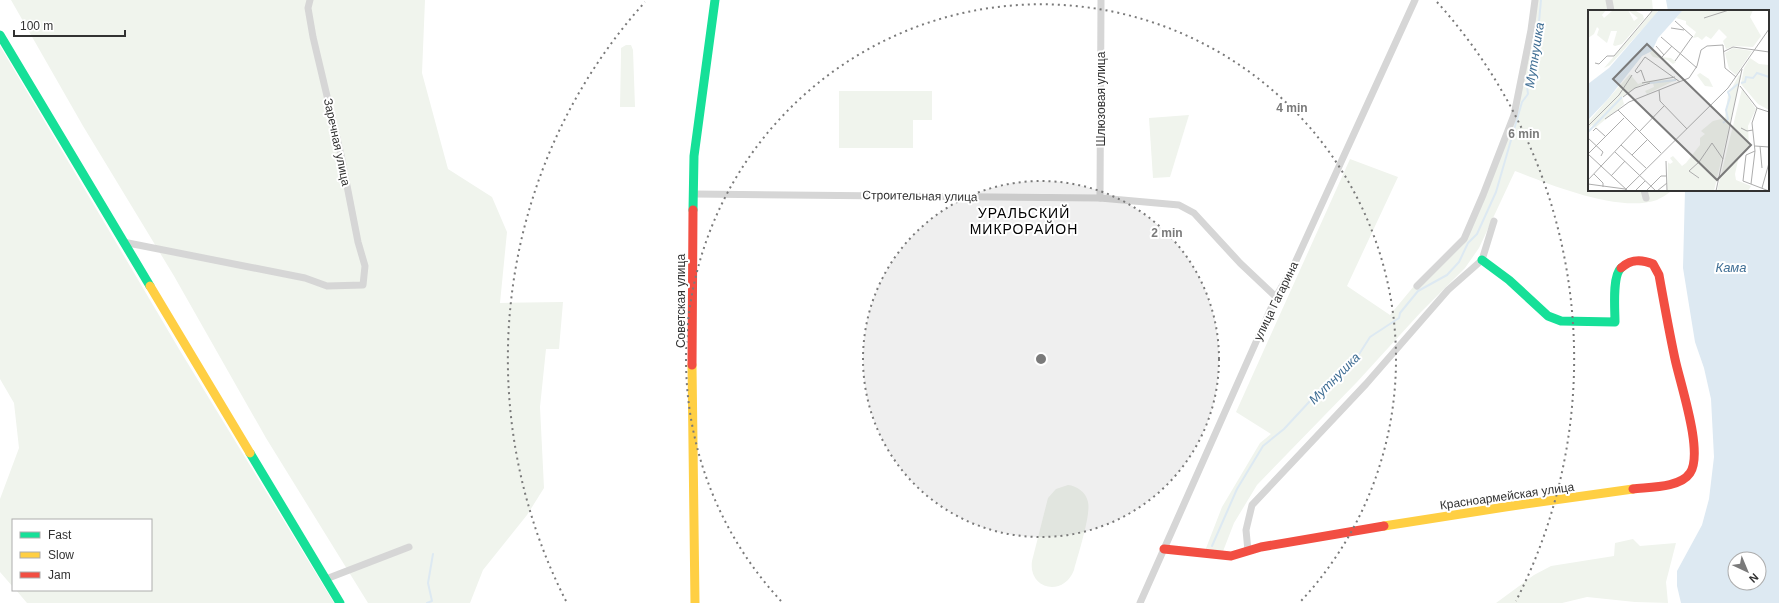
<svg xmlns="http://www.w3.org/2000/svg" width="1779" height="603" viewBox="0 0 1779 603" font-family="Arial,sans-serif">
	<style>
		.green { fill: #f0f4ed }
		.water { fill: #dde9f2; fill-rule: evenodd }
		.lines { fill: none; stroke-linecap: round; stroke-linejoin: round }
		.stream { stroke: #dde9f2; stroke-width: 2 }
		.street { stroke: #d6d6d6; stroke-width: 7 }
		.fast { stroke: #16e098; stroke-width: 9 }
		.slow { stroke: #ffcf43; stroke-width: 9 }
		.jam { stroke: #f24e42; stroke-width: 9 }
		.ring { fill: none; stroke: #7a7a7a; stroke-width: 2; stroke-dasharray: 2 4 }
		.labels { text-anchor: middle; stroke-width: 4; stroke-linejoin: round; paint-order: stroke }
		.street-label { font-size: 12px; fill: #323232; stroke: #fff }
		.water-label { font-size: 13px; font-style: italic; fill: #3f6e94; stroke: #fff }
		.quarter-label { font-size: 14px; letter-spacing: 1px; fill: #000; stroke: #fff }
		.inset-river { fill: none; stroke: #dde9f2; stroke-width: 2 }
		.inset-road { fill: none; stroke: #adadad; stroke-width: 1 }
		.view { fill: #7a7a7a; fill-opacity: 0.15; stroke: #7a7a7a; stroke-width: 2 }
		.inset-edge { fill: none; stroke: #323232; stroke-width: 2 }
		.centre { fill: #7a7a7a; stroke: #fff; stroke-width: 2 }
		.ring-label { font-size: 12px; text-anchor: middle; font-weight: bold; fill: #7a7a7a; stroke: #fff; stroke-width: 4; stroke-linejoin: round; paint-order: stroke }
	</style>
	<rect width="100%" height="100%" fill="#fff"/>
	<!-- green -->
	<g class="green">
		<polygon points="11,0 425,0 422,73 448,169 492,197 507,232 500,303 563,302 559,349 546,349 540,407 544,488 527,515 483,570 470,603 368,603 266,438 174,276 83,126"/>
		<path d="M1536 0H1652L1653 11H1589V190H1670V192C1666 195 1661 198 1657 200 1619 213 1551 185 1515 171L1479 248 1465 268 1421 312 1357 382 1257 485 1234 523 1220 559 1203 556 1222 507 1260 443 1271 434 1236 412 1350 159 1398 177 1347 286 1390 315 1414 286 1466 240 1516 114Z"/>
		<polygon points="626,45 631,45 633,50 635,107 620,107 621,55 621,48"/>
		<polygon points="0,46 179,349 334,603 27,603 16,590 151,590 151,520 13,520 13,587 0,572 0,499 19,448 14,403 0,379"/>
		<polygon points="839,91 932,91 932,120 913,120 913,148 839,148"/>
		<polygon points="1189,115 1170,177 1153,178 1149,118"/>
		<path d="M1068 485C1077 486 1086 492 1088 502 1091 515 1078 555 1074 570 1064 597 1028 590 1032 561L1048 498 1056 489Z"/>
		<polygon points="1633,539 1640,546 1676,543 1666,582 1668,603 1635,602 1587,597 1562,603 1496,603 1534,575 1551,566 1614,556 1615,543"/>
	</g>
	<!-- water -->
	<path class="water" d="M1666 0H1779V603H1681L1677 586V571L1702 525 1709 499 1714 457 1711 399 1704 368 1695 342 1683 268 1685 190H1768V11H1668ZM1735 559H1759V583H1735Z"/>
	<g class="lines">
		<!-- stream -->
		<g class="stream">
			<polyline points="1212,546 1237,489 1263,446 1284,429 1323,387 1356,359 1370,337 1399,318 1400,313 1418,291 1447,275 1459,262 1468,243 1477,234 1496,192 1522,102 1528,94 1527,86 1537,44 1541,0"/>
			<polyline points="427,603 432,601 428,583 433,554"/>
		</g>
		<!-- street -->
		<g class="street">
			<polyline points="1609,0 1611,11"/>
			<polyline points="1644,190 1646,198"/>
			<polyline points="694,194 1100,198 1179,205 1194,213 1240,263 1276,297"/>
			<polyline points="1100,198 1101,0"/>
			<polyline points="123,242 305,278 327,286 363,285 365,266 358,242 341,155 313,37 308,8 310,0"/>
			<polyline points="1417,286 1464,239 1483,195 1514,115 1531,30 1535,0"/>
			<polyline points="1248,551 1246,530 1252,505 1366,384 1448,290 1482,260 1494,221"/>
			<polyline points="326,579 409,547"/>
			<polyline points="1140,603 1276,297 1294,265 1415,0"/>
		</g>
		<!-- fast -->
		<g class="fast">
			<polyline points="0,35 150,286"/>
			<polyline points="693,210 694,156 715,0"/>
			<path d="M1482 260 1509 280 1548 316 1561 321 1615 322C1615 310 1612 276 1621 268"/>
			<polyline points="250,453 340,603"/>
		</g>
		<!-- slow -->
		<g class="slow">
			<polyline points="150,286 250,453"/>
			<polyline points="692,365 695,603"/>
			<polyline points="1384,526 1505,507 1633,489"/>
		</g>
		<!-- jam -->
		<g class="jam">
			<path d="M1621 268C1631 259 1641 259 1653 264L1659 275C1664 303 1669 331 1675 359 1680 383 1704 453 1690 473 1680 488 1649 487 1633 489"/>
			<polyline points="692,365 693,210"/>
			<polyline points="1164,549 1231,556 1261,547 1384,526"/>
		</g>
	</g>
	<!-- distance rings -->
	<circle cx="1041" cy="359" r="178" fill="#7a7a7a" fill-opacity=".12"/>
	<g class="ring">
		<circle cx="1041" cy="359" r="178"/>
		<path d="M781 601A355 355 0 1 1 1301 601"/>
		<path d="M566 601A533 533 0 0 1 645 2M1437 2A533 533 0 0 1 1516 601"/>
	</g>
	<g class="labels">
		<!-- street labels -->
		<g class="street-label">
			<text transform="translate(1101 99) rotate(-90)" y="4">Шлюзовая улица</text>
			<text transform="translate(337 142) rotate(78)" y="4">Заречная улица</text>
			<text transform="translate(920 196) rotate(1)" y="4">Строительная улица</text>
			<text transform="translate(681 301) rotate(-90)" y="4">Советская улица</text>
			<text transform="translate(1276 301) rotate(-64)" y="4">улица Гагарина</text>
			<text transform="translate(1507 496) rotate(-8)" y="4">Красноармейская улица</text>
		</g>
		<!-- water labels -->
		<g class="water-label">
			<text transform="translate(1534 55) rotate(-81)" y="5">Мутнушка</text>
			<text x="1731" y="272">Кама</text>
			<text transform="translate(1334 378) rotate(-45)" y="5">Мутнушка</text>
		</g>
		<!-- quarter labels -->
		<g class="quarter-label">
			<text x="1024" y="218">УРАЛЬСКИЙ<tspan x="1024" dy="16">МИКРОРАЙОН</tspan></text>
		</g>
	</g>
	<!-- overview -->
	<g transform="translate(1588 10)">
		<rect width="181" height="181" fill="#fff"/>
		<path d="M0 0H18L14 5 16 8 24 1 40 0 46 11 50 8 41 1H48L55 5 56 9 34 34 27 36 25 35 29 21H23L19 33 9 25 11 19 9 17 6 24 0 28ZM66 0H70L69 3 22 55 16 58ZM95 0H165L162 7 173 26 165 37 146 36 138 39 135 31 139 27 131 19 123 29 118 26 114 30 110 27 105 28 108 22 98 14V11L88 8ZM145 38 164 41 148 65 141 59 137 43ZM65 40 72 47 83 48 88 52 85 54 80 50 65 47 62 43ZM162 48 171 54 181 55V100L170 94 153 74 156 58ZM112 63 121 69 125 77 117 76 109 65ZM42 64 50 74 58 71 90 69 59 84 57 81 66 77 65 73H57L47 78 34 87 36 94 7 118 4 115 0 119V112ZM151 65 153 66 126 181H79L80 152 73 146 82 154 85 152 82 148 85 146 94 156 98 153 112 135V128L117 124 113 121 125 111 137 108 140 85ZM154 79 168 99 160 116 161 138 151 146 147 164 148 170 163 176 160 181H129Z" fill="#f0f4ed"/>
		<path d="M71 0H95L70 28 64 41 54 46 20 89 0 110V74L21 58Z" fill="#dde9f2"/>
		<path class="inset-river" d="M62 73 88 70M153 73 157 72 158 67 165 68 169 63 181 67M135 113 140 109 138 100 142 87 140 82 150 74M0 122 34 87"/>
		<path class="inset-road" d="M116 8 141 0M87 11 105 27M83 18 96 20M73 27 109 58M68 36 76 45M167 40 181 42M135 42 145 37 167 40M74 47 84 36M87 51 104 27M7 53 11 54 19 46H26L65 0M57 71 53 60 49 63 47 61 57 47 92 72M54 73 87 67M152 76 169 98 181 102M71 80 72 91 99 119M35 87 47 78 62 73M17 109 30 100M0 116 31 85 44 65M153 118 159 121 165 120M5 121 8 118 17 126M51 122 76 96M0 128 15 142 13 146M33 135 58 158M167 136 181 137M172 136 174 158M167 141 158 145 155 171 181 181M27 142 68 181M73 143 30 100 41 92 101 68 109 56 113 40 119 36 135 35 137 58 148 67M0 144 40 181M0 144 36 108M44 145 59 130M78 151 79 181M6 164 15 173V177M23 166 37 151M111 168 101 161 111 152 124 133 135 149M0 170 48 119M0 174 37 179M163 174 167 141 164 113 169 98M174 178 181 153M36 181 140 78 181 19M47 181 57 171M58 181 73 166H79M69 181 79 173M128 181 154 59"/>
		<path class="view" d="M59 34 163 135 129 170 25 69Z"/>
		<rect width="181" height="181" class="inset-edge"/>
	</g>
	<circle cx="1041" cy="359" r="6" class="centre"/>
	<g class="ring-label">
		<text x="1292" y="112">4 min</text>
		<text x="1524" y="138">6 min</text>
		<text x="1167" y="237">2 min</text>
	</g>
	<!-- legend -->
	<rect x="12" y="519" width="140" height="72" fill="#ffffff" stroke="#adadad"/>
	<rect x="20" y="532" width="20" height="6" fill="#16e098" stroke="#adadad"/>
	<text x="48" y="539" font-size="12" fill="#323232">Fast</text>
	<rect x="20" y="552" width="20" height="6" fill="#ffcf43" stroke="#adadad"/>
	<text x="48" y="559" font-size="12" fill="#323232">Slow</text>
	<rect x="20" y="572" width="20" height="6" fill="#f24e42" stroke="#adadad"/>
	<text x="48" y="579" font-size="12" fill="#323232">Jam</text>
	<!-- north arrow -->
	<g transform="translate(1747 571) rotate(136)"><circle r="19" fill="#ffffff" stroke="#adadad"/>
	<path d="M0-3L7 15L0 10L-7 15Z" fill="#7a7a7a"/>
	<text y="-6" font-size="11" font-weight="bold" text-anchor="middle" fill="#323232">N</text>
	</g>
	<!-- scale -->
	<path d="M14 30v6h111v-6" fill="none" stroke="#323232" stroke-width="2"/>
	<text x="20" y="30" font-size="12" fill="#323232" stroke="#ffffff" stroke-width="3" paint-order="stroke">100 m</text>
</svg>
